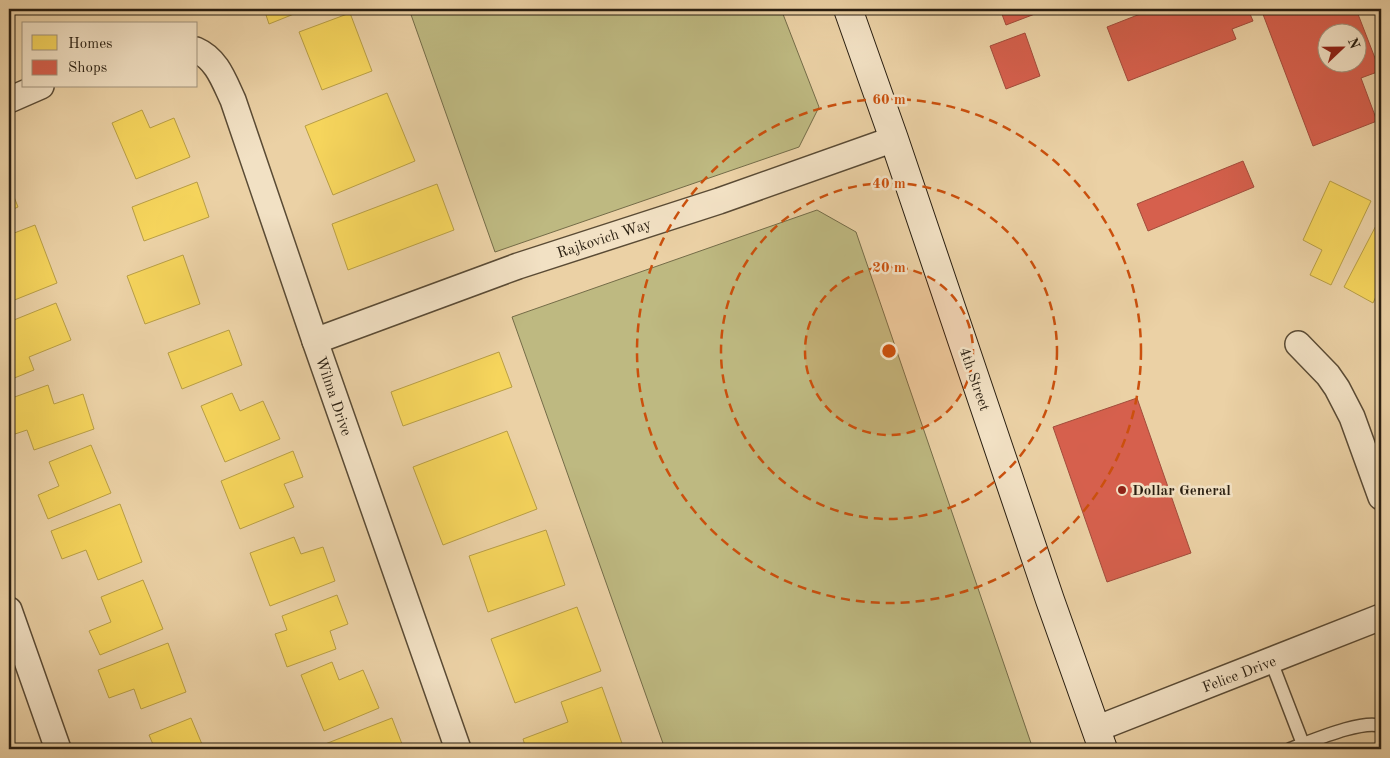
<svg xmlns="http://www.w3.org/2000/svg" width="1390" height="758" viewBox="0 0 1390 758" font-family="'Old Standard TT',serif">
	<style>
		.green { fill: #beb981; stroke: #746c48 }
		.homes { fill: #f6d55c; stroke: #b89e45 }
		.shops { fill: #d6604d; stroke: #a24c3b; fill-rule: evenodd }
		.lines { fill: none; stroke-linecap: round; stroke-linejoin: round }
		.service-casing { stroke: #5a4b35; stroke-width: 15 }
		.minor-casing { stroke: #5a4b35; stroke-width: 28 }
		.secondary-casing { stroke: #291e10; stroke-width: 30 }
		.service { stroke: #f2e1c4; stroke-width: 12 }
		.minor { stroke: #f2e1c4; stroke-width: 25 }
		.secondary { stroke: #f2e1c4; stroke-width: 28 }
		.ring { fill: none; stroke: #cb500d; stroke-width: 2.5; stroke-dasharray: 9 6 }
		.poi-dot { fill: #8f2418; stroke: #f2e1c4; stroke-width: 2 }
		.labels { text-anchor: middle; stroke-width: 5; stroke-linejoin: round; paint-order: stroke }
		.street-label { font-size: 15px; fill: #291e10; stroke: #f2e1c4 }
		.poi-label { font-size: 15px; font-weight: bold; fill: #291e10; stroke: #f2e1c4; text-anchor: start }
		.centre { fill: #cb500d; stroke: #f2e1c4; stroke-width: 2.5 }
		.ring-label { font-size: 15px; text-anchor: middle; font-weight: bold; fill: #cb500d; stroke: #f2e1c4; stroke-width: 5; stroke-linejoin: round; paint-order: stroke }
	</style>
	<rect width="100%" height="100%" fill="#ebd1a5"/>
	<filter id="stains"><feTurbulence type="fractalNoise" baseFrequency=".004" numOctaves="4"/><feColorMatrix values="0 0 0 0 .2 0 0 0 0 .09 0 0 0 0 .02 0 0 0 .5 -.17"/></filter>
	<radialGradient id="worn" r=".72"><stop offset=".6" stop-color="#630" stop-opacity="0"/><stop offset="1" stop-color="#630" stop-opacity=".3"/></radialGradient>
	<!-- green -->
	<g class="green">
		<polygon points="409,9 781,9 819,107 799,147 495,252"/>
		<polygon points="817,210 856,232 1033,749 665,749 512,317"/>
	</g>
	<!-- homes -->
	<g class="homes">
		<polygon points="264,9 292,9 294,14 269,24"/>
		<polygon points="350,13 372,71 322,90 299,32"/>
		<polygon points="387,93 415,161 333,195 305,126"/>
		<polygon points="142,110 150,128 174,118 190,157 136,179 112,123"/>
		<polygon points="1330,181 1371,201 1331,285 1310,275 1322,250 1303,240"/>
		<polygon points="197,182 209,217 144,241 132,207"/>
		<polygon points="9,184 18,207 9,211"/>
		<polygon points="437,184 454,230 348,270 332,224"/>
		<polygon points="1381,216 1381,286 1373,303 1344,287"/>
		<polygon points="35,225 57,283 12,301 9,292 9,235"/>
		<polygon points="183,255 200,304 145,324 127,276"/>
		<polygon points="56,303 71,340 29,357 34,370 12,379 9,372 9,322"/>
		<polygon points="229,330 242,365 182,389 168,353"/>
		<polygon points="499,352 512,387 403,426 391,392"/>
		<polygon points="48,385 54,404 83,394 94,429 34,450 27,430 9,436 9,399"/>
		<polygon points="232,393 240,411 263,401 280,439 225,462 201,406"/>
		<polygon points="507,431 537,509 443,545 413,467"/>
		<polygon points="91,445 111,493 48,519 38,495 59,486 49,462"/>
		<polygon points="293,451 303,477 284,484 294,507 240,529 221,481"/>
		<polygon points="120,504 142,562 98,580 86,550 62,559 51,531"/>
		<polygon points="546,530 565,585 488,612 469,556"/>
		<polygon points="294,537 301,554 323,547 335,581 270,606 250,553"/>
		<polygon points="143,580 163,629 100,655 89,631 111,622 101,597"/>
		<polygon points="337,595 348,624 330,631 336,649 287,667 275,634 287,630 282,616"/>
		<polygon points="577,607 601,671 515,703 491,639"/>
		<polygon points="168,643 186,692 141,709 134,689 109,698 98,670"/>
		<polygon points="332,662 339,680 363,670 379,708 324,731 301,675"/>
		<polygon points="602,687 624,749 526,749 523,739 568,722 561,702"/>
		<polygon points="191,718 204,749 155,749 149,735"/>
		<polygon points="392,718 402,744 388,749 321,749 320,746"/>
	</g>
	<!-- shops -->
	<g class="shops">
		<polygon points="1000,9 1048,9 1006,25"/>
		<polygon points="1153,9 1248,9 1253,21 1232,29 1236,39 1128,81 1107,27"/>
		<path d="M1261 9H1356L1380 71 1361 78 1377 121 1313 146ZM1328 32H1358V62H1328Z"/>
		<polygon points="1025,33 1040,76 1006,89 990,46"/>
		<polygon points="1243,161 1254,187 1148,231 1137,204"/>
		<polygon points="1137,398 1191,553 1107,582 1053,427"/>
	</g>
	<g class="lines">
		<defs>
			<g id="service">
				<polyline points="1271,661 1303,744"/>
				<path d="M1290 749C1310 742 1362 719 1381 726"/>
			</g>
			<g id="minor">
				<path d="M196 50C217 59 224 81 233 100L315 341 458 749"/>
				<polyline points="9,100 41,86"/>
				<polyline points="315,341 518,266 719,201 894,139"/>
				<polyline points="1298,344 1328,375 1337,388 1352,417 1381,497"/>
				<polyline points="9,610 58,749"/>
				<polyline points="1096,729 1381,617"/>
			</g>
			<polyline id="secondary" points="848,9 894,139 1050,600 1103,749"/>
		</defs>
		<!-- service casing -->
		<use href="#service" class="service-casing"/>
		<!-- minor casing -->
		<use href="#minor" class="minor-casing"/>
		<!-- secondary casing -->
		<use href="#secondary" class="secondary-casing"/>
		<!-- service -->
		<use href="#service" class="service"/>
		<!-- minor -->
		<use href="#minor" class="minor"/>
		<!-- secondary -->
		<use href="#secondary" class="secondary"/>
	</g>
	<!-- distance rings -->
	<circle cx="889" cy="351" r="84" fill="#cb500d" fill-opacity=".12"/>
	<g class="ring">
		<circle cx="889" cy="351" r="84"/>
		<circle cx="889" cy="351" r="168"/>
		<circle cx="889" cy="351" r="252"/>
	</g>
	<!-- markers -->
	<circle class="poi-dot" cx="1122" cy="490" r="5"/>
	<g class="labels">
		<!-- street labels -->
		<g class="street-label">
			<text transform="translate(604 238) rotate(-18)" y="5">Rajkovich Way</text>
			<text transform="translate(975 379) rotate(71)" y="5">4th Street</text>
			<text transform="translate(334 396) rotate(71)" y="5">Wilma Drive</text>
			<text transform="translate(1239 674) rotate(-21)" y="5">Felice Drive</text>
		</g>
		<!-- poi labels -->
		<g class="poi-label">
			<text x="1132" y="495">Dollar General</text>
		</g>
	</g>
	<circle cx="889" cy="351" r="8" class="centre"/>
	<g class="ring-label">
		<text x="889" y="104">60 m</text>
		<text x="889" y="188">40 m</text>
		<text x="889" y="272">20 m</text>
	</g>
	<!-- margin -->
	<rect width="1390" height="758" fill="none" stroke="#ebd1a5" stroke-width="30"/>
	<rect x="10" y="10" width="1370" height="738" fill="none" stroke="#291e10" stroke-width="2.5"/>
	<rect x="15" y="15" width="1360" height="728" fill="none" stroke="#291e10"/>
	<!-- legend -->
	<rect x="22" y="22" width="175" height="65" fill="#f2e1c4" stroke="#a2937c"/>
	<rect x="32" y="35" width="25" height="15" fill="#f6d55c" stroke="#a2937c"/>
	<text x="68" y="48" font-size="15" fill="#291e10">Homes</text>
	<rect x="32" y="60" width="25" height="15" fill="#d6604d" stroke="#a2937c"/>
	<text x="68" y="72" font-size="15" fill="#291e10">Shops</text>
	<!-- north arrow -->
	<g transform="translate(1342 48) rotate(68)"><circle r="24" fill="#f2e1c4" stroke="#a2937c"/>
	<path d="M0-4L9 19L0 12L-9 19Z" fill="#8f2418"/>
	<text y="-8" font-size="14" font-weight="bold" text-anchor="middle" fill="#291e10">N</text>
	</g>
	<rect width="100%" height="100%" filter="url(#stains)"/>
	<rect width="100%" height="100%" fill="url(#worn)"/>
</svg>
